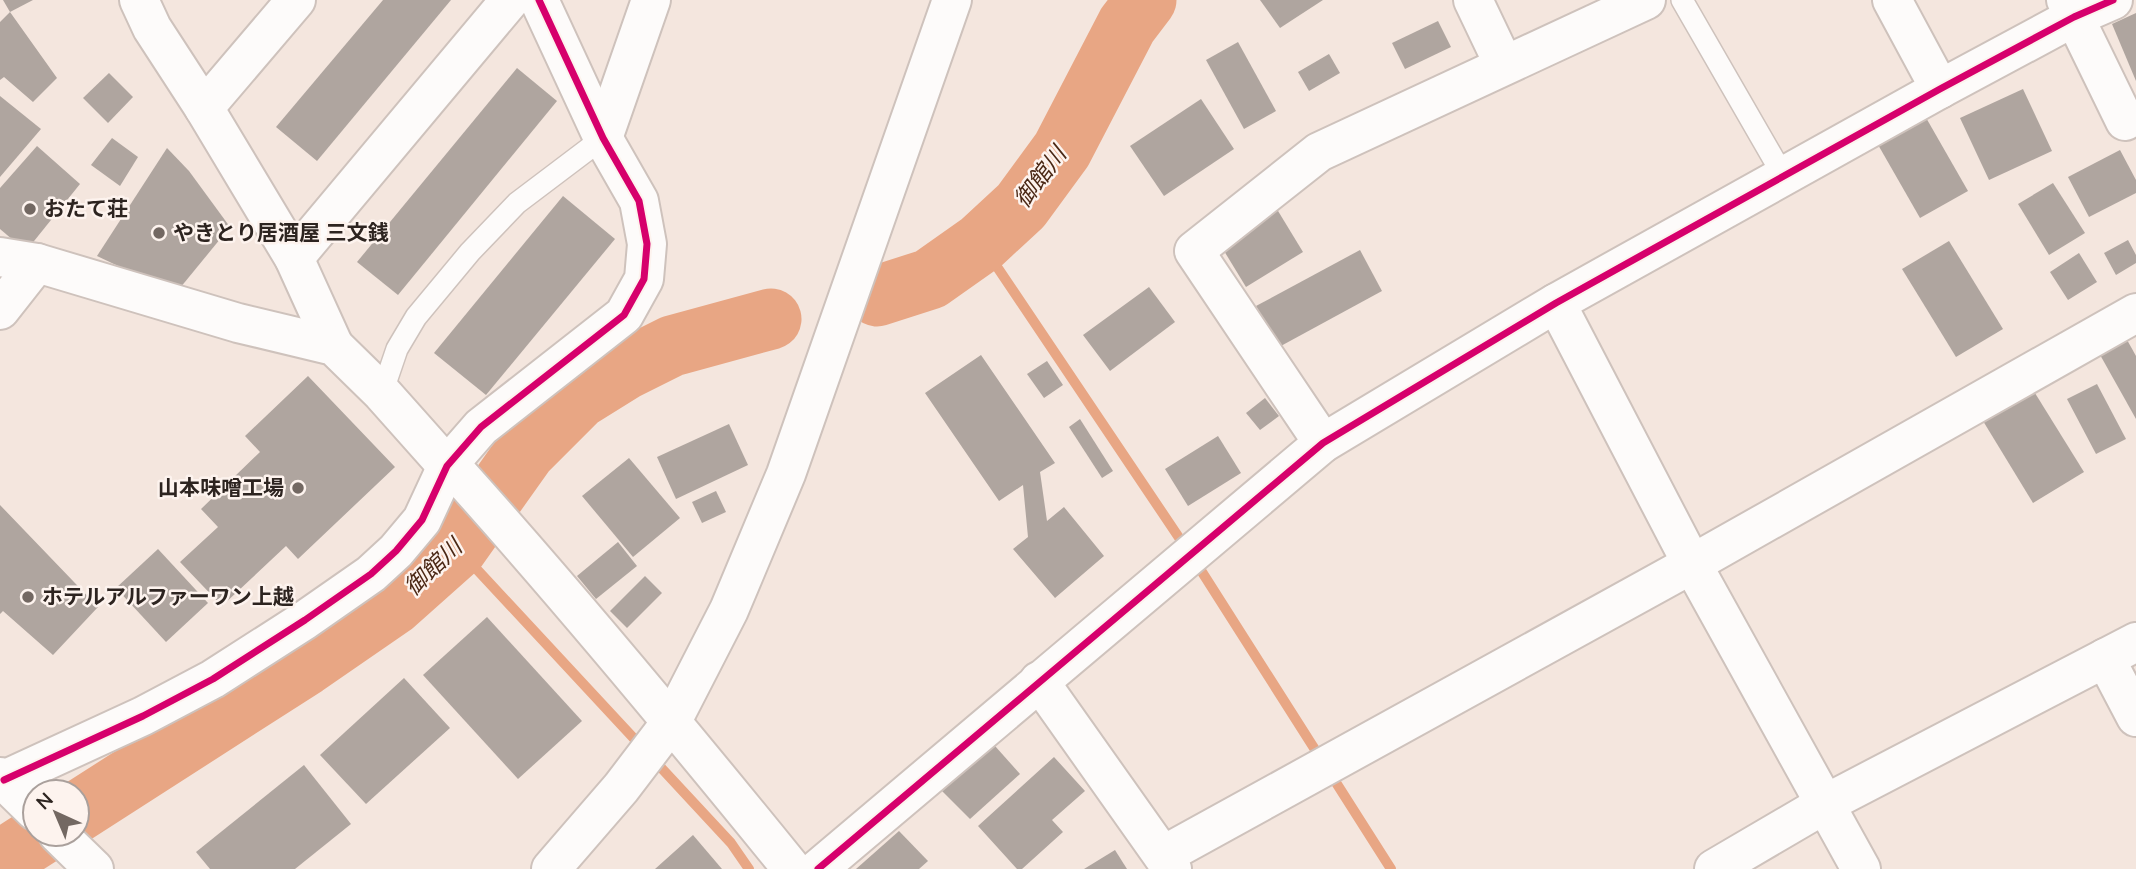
<svg xmlns="http://www.w3.org/2000/svg" width="2136" height="869" viewBox="0 0 2136 869" font-family="Mulish,'Noto Sans JP',sans-serif">
	<style>
		.lines { fill: none; stroke-linecap: round; stroke-linejoin: round }
		.stream { stroke: #e8a684; stroke-width: 10 }
		.river { stroke: #e8a684; stroke-width: 61 }
		.building { fill: #afa59f }
		.lane-casing { stroke: #cec2bc; stroke-width: 24 }
		.street-casing { stroke: #cec2bc; stroke-width: 42 }
		.secondary-casing { stroke: #cec2bc; stroke-width: 42 }
		.lane { stroke: #fdfbfa; stroke-width: 21 }
		.street { stroke: #fdfbfa; stroke-width: 38 }
		.secondary { stroke: #fdfbfa; stroke-width: 38 }
		.cycleway-casing { stroke: #fdf3ee; stroke-width: 11 }
		.cycleway { stroke: #d6006c; stroke-width: 7 }
		.poi-dot { fill: #736862; stroke: #fdf3ee; stroke-width: 2.5 }
		.labels { text-anchor: middle; stroke-width: 5; stroke-linejoin: round; paint-order: stroke }
		.poi-label { font-size: 21px; font-weight: bold; fill: #2d2420; stroke: #fdf3ee; text-anchor: start }
		.water-label { font-size: 23px; font-style: italic; fill: #4b2815; stroke: #fdf3ee }
	</style>
	<rect width="100%" height="100%" fill="#f4e6de"/>
	<g class="lines">
		<!-- stream -->
		<g class="stream">
			<polyline points="981,243 1186,548"/>
			<polyline points="457,548 731,843 749,869"/>
			<polyline points="1195,561 1391,869"/>
		</g>
		<!-- river -->
		<g class="river">
			<polyline points="877,296 930,279 981,243 1021,206 1062,150 1127,25 1146,0"/>
			<polyline points="77,812 306,665 393,605 457,548 525,452 579,398 624,370 672,346 771,319"/>
			<polyline points="0,861 42,834"/>
		</g>
	</g>
	<!-- building -->
	<g class="building">
		<polygon points="3,0 33,0 10,12"/>
		<polygon points="383,0 451,0 317,161 276,127"/>
		<polygon points="1260,0 1323,0 1280,28"/>
		<polygon points="10,12 57,78 33,102 4,77 0,80 0,22"/>
		<polygon points="2136,13 2136,81 2112,24"/>
		<polygon points="1438,21 1451,47 1405,69 1392,43"/>
		<polygon points="1238,42 1276,111 1244,129 1206,60"/>
		<polygon points="1329,54 1340,73 1309,91 1298,72"/>
		<polygon points="517,68 557,101 398,295 357,262"/>
		<polygon points="109,73 133,97 108,123 83,98"/>
		<polygon points="2023,89 2052,151 1989,180 1960,118"/>
		<polygon points="0,96 41,129 0,177"/>
		<polygon points="1201,99 1234,149 1164,196 1130,146"/>
		<polygon points="1917,102 1968,191 1920,218 1869,129"/>
		<polygon points="112,138 138,157 120,186 91,165"/>
		<polygon points="37,146 80,184 26,251 0,229 0,188"/>
		<polygon points="167,148 189,171 230,227 180,288 135,274 97,256"/>
		<polygon points="2120,150 2136,180 2136,193 2089,217 2068,177"/>
		<polygon points="2053,183 2085,233 2049,255 2018,204"/>
		<polygon points="563,196 615,239 486,395 434,353"/>
		<polygon points="1275,206 1303,252 1246,287 1218,241"/>
		<polygon points="2128,240 2136,255 2136,263 2116,275 2104,253"/>
		<polygon points="1949,241 2003,329 1956,357 1902,269"/>
		<polygon points="1360,250 1382,291 1279,347 1256,306"/>
		<polygon points="2079,253 2097,282 2068,300 2050,272"/>
		<polygon points="1149,287 1175,322 1110,371 1083,335"/>
		<polygon points="2126,338 2136,356 2136,419 2099,353"/>
		<polygon points="981,355 1055,463 1040,472 1047,521 1064,507 1104,556 1055,598 1013,549 1028,537 1023,485 999,501 925,393"/>
		<polygon points="1047,361 1063,385 1044,398 1027,374"/>
		<polygon points="308,376 395,467 298,559 286,546 222,606 180,562 218,527 201,509 260,452 245,436"/>
		<polygon points="2097,384 2126,439 2096,454 2067,399"/>
		<polygon points="2030,385 2084,472 2033,503 1980,416"/>
		<polygon points="1265,398 1279,416 1260,430 1246,413"/>
		<polygon points="1080,419 1113,471 1102,478 1069,427"/>
		<polygon points="729,424 748,465 676,499 657,457"/>
		<polygon points="1218,436 1241,473 1188,506 1165,469"/>
		<polygon points="629,458 680,518 633,557 582,496"/>
		<polygon points="716,491 726,512 702,523 692,502"/>
		<polygon points="0,505 98,607 53,655 3,611 0,614"/>
		<polygon points="618,542 637,566 596,599 577,576"/>
		<polygon points="158,549 208,603 166,642 116,588"/>
		<polygon points="645,576 662,593 627,628 610,611"/>
		<polygon points="487,617 582,721 518,779 423,675"/>
		<polygon points="404,678 450,728 366,804 320,755"/>
		<polygon points="987,737 1020,774 970,819 937,786"/>
		<polygon points="1054,757 1085,791 1052,820 1063,832 1022,869 1017,869 978,826"/>
		<polygon points="304,765 351,824 295,869 210,869 196,852"/>
		<polygon points="899,831 928,861 919,869 856,869"/>
		<polygon points="693,835 722,869 655,869"/>
		<polygon points="1115,850 1127,869 1084,869"/>
	</g>
	<g class="lines">
		<defs>
			<g id="lane">
				<polyline points="1682,0 1784,177"/>
				<polyline points="382,393 397,349 416,317 470,252 517,203 603,138"/>
			</g>
			<g id="street">
				<polyline points="139,0 152,28 204,108 294,258 334,346"/>
				<polyline points="1473,0 1504,65"/>
				<polyline points="1892,0 1940,89"/>
				<polyline points="2066,0 2125,121"/>
				<polyline points="204,108 296,0"/>
				<polyline points="603,138 651,0"/>
				<path d="M0 257 37 263 238 323 334 346 382 393 447 466 461 477C575 604 684 736 792 869"/>
				<polyline points="294,258 510,0"/>
				<polyline points="1556,303 1692,564 1861,869"/>
				<polyline points="0,310 37,263"/>
				<polyline points="1323,443 1194,251 1319,152 1646,0"/>
				<polyline points="2105,658 2136,717"/>
				<polyline points="1039,681 1172,869"/>
				<polyline points="4,780 143,716 213,679 305,620 371,574 396,551 422,520 447,466 481,427 624,315 644,279 647,244 639,201 603,138 539,0"/>
				<polyline points="1164,855 1692,564 2136,313"/>
				<polyline points="818,869 1323,443 1556,303 1940,89 2074,17 2113,0"/>
				<polyline points="1714,869 1825,804 2136,642"/>
			</g>
			<g id="secondary">
				<polyline points="0,777 35,811"/>
				<polyline points="58,834 94,869"/>
				<polyline points="551,869 621,788 672,721 729,610 786,474 952,0"/>
			</g>
		</defs>
		<!-- lane casing -->
		<use href="#lane" class="lane-casing"/>
		<!-- street casing -->
		<use href="#street" class="street-casing"/>
		<!-- secondary casing -->
		<use href="#secondary" class="secondary-casing"/>
		<!-- lane -->
		<use href="#lane" class="lane"/>
		<!-- street -->
		<use href="#street" class="street"/>
		<!-- secondary -->
		<use href="#secondary" class="secondary"/>
		<defs>
			<g id="cycleway">
				<polyline points="4,780 143,716 213,679 305,620 371,574 396,551 422,520 447,466 481,427 624,315 644,279 647,244 639,201 603,138 539,0"/>
				<polyline points="818,869 1323,443 1556,303 1940,89 2074,17 2113,0"/>
			</g>
		</defs>
		<!-- cycleway casing -->
		<use href="#cycleway" class="cycleway-casing"/>
		<!-- cycleway -->
		<use href="#cycleway" class="cycleway"/>
	</g>
	<!-- markers -->
	<g class="poi-dot">
		<circle cx="30" cy="209" r="7"/>
		<circle cx="159" cy="233" r="7"/>
		<circle cx="298" cy="488" r="7"/>
		<circle cx="28" cy="597" r="7"/>
	</g>
	<g class="labels">
		<!-- poi labels -->
		<g class="poi-label">
			<text x="44" y="216">おたて荘</text>
			<text x="173" y="240">やきとり居酒屋 三文銭</text>
			<text x="284" y="495" text-anchor="end">山本味噌工場</text>
			<text x="42" y="604">ホテルアルファーワン上越</text>
		</g>
		<!-- water labels -->
		<g class="water-label">
			<text transform="translate(1040 177) rotate(-53)" y="8">御館川</text>
			<text transform="translate(433 567) rotate(-44)" y="8">御館川</text>
		</g>
	</g>
	<!-- north arrow -->
	<g transform="translate(56 813) rotate(316)"><circle r="33" fill="#fdf3ee" stroke="#aaa09c" stroke-width="2"/>
	<path d="M0-5L12 26L0 18L-12 26Z" fill="#736862"/>
	<text y="-10" font-size="19" font-weight="bold" text-anchor="middle" fill="#2d2420">N</text>
	</g>
</svg>
